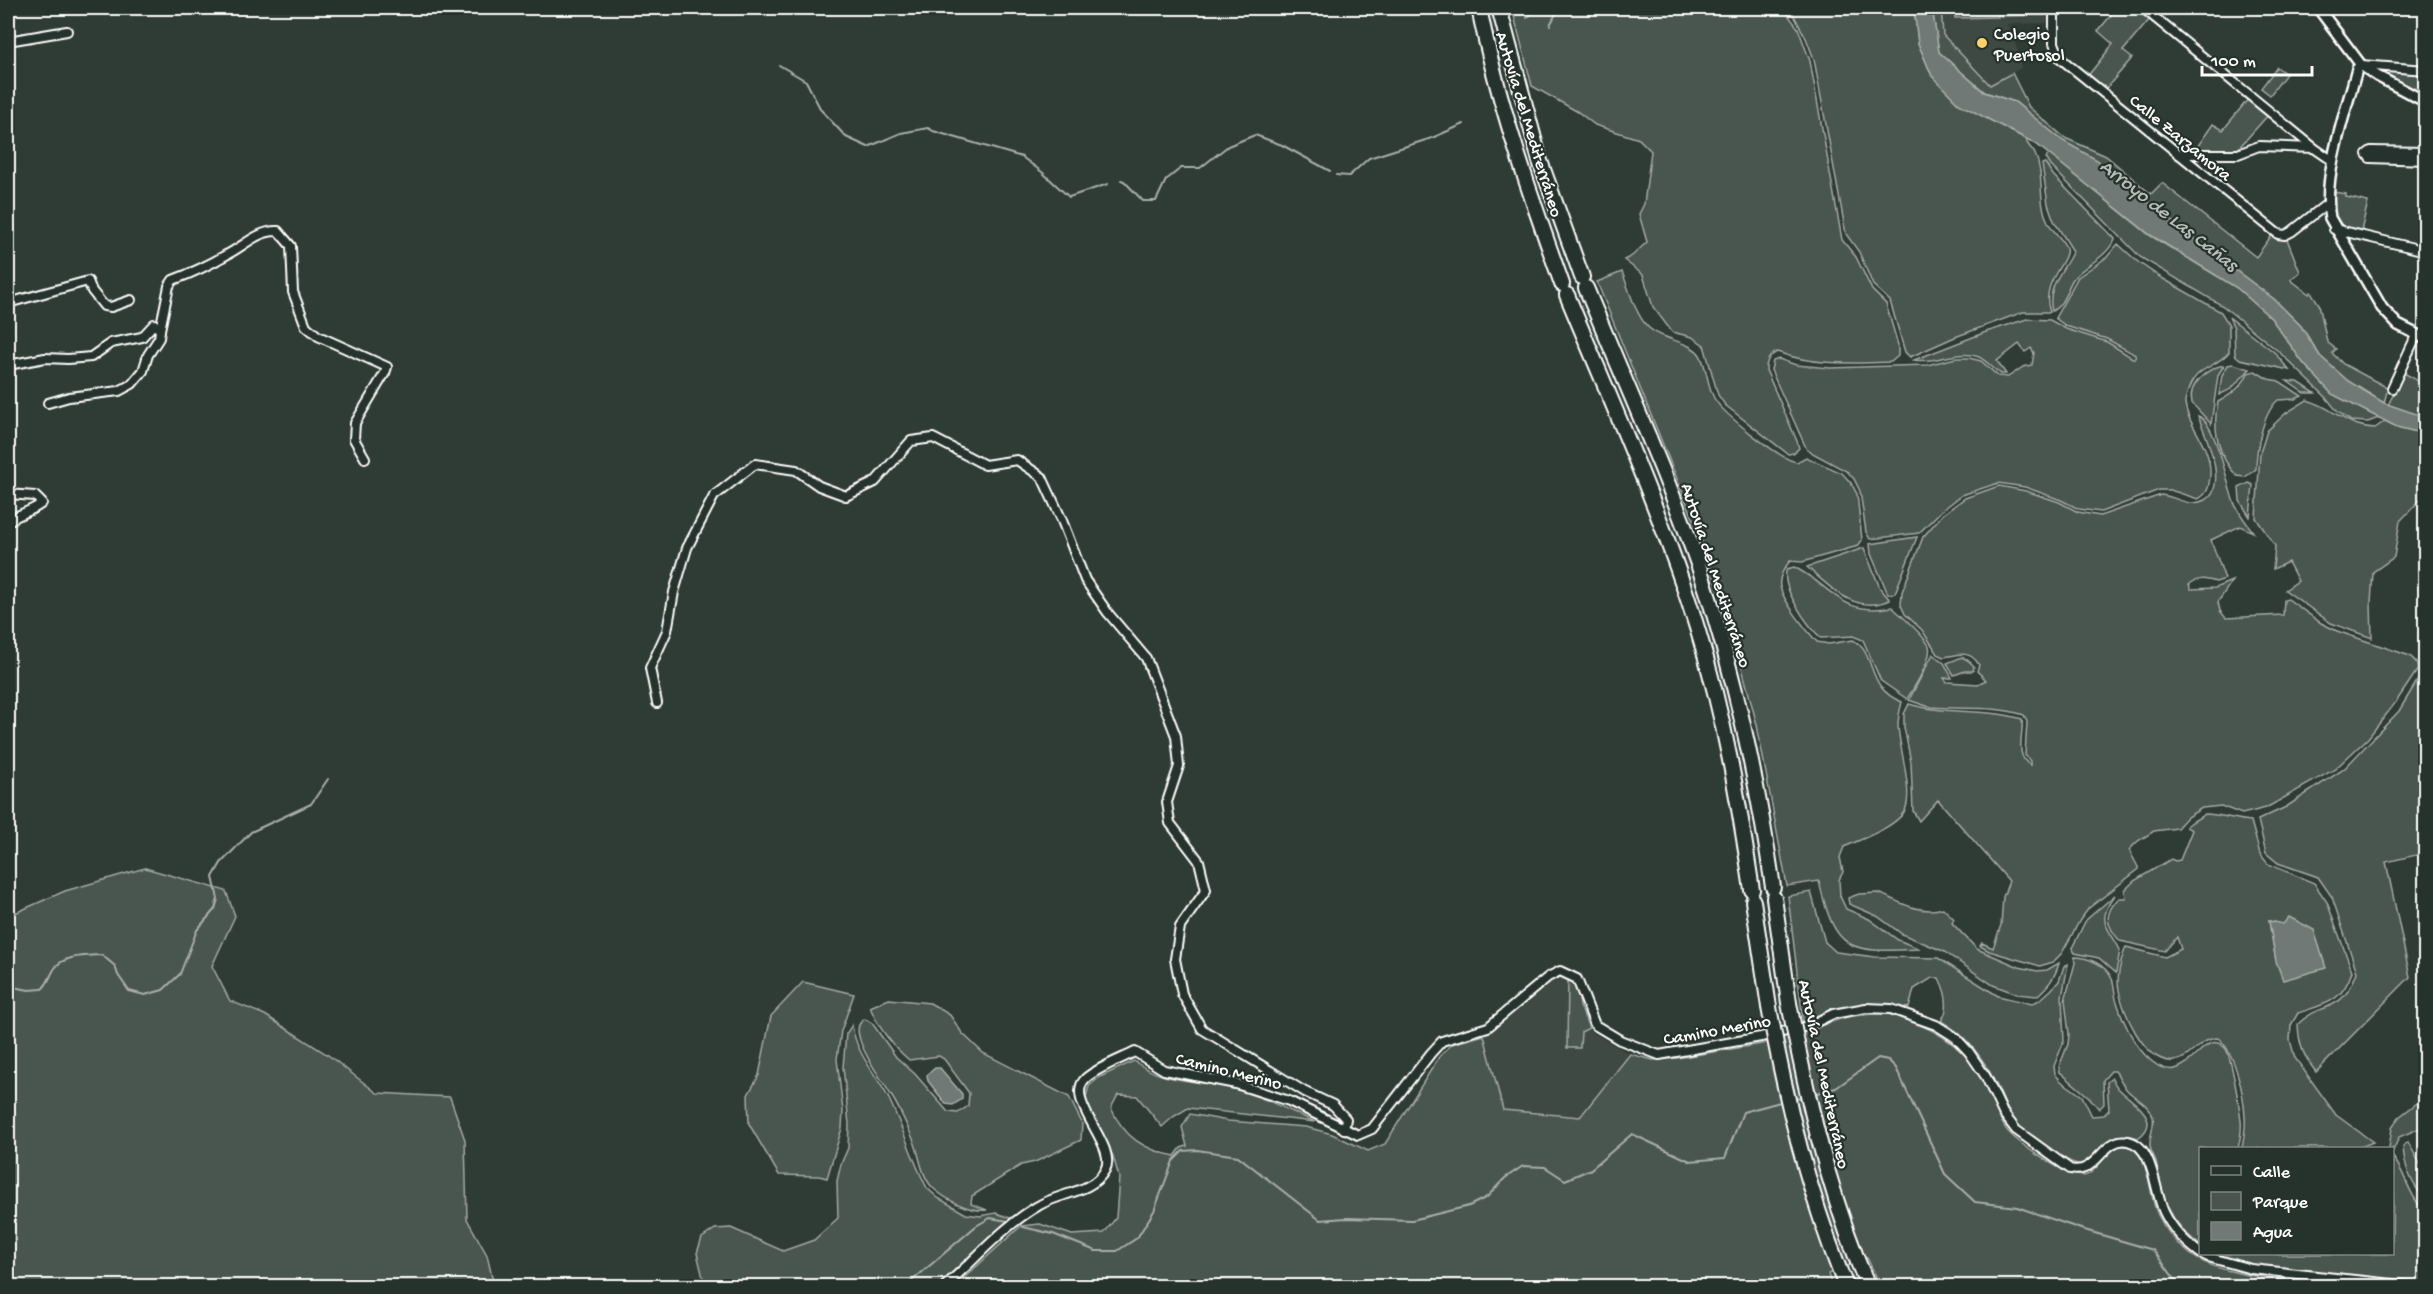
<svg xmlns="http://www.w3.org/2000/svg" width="2433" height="1294" viewBox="0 0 2433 1294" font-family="'Gochi Hand',sans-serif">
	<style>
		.built { fill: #3c4842 }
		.green { fill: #4a544f; stroke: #a4aaa7; stroke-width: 1.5; fill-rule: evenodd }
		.water { fill: #707975; stroke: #a9afac; stroke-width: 1.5 }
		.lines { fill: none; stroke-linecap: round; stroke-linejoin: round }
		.stream { stroke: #a9afac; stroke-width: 2 }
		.minor-casing { stroke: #fff; stroke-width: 12 }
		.tertiary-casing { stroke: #fff; stroke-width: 14 }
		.motorway-casing { stroke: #fff; stroke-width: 18 }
		.minor { stroke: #26332d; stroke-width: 8 }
		.tertiary { stroke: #26332d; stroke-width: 9 }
		.motorway { stroke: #26332d; stroke-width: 14 }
		.motorway-bridge-casing { stroke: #fff; stroke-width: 18; stroke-linecap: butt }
		.motorway-bridge { stroke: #26332d; stroke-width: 14 }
		.poi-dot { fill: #ffd166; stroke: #26332d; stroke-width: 2 }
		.labels { text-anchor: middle; stroke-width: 4.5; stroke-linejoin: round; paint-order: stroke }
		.poi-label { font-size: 18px; fill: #fff; stroke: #26332d; text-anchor: start }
		.street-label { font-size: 18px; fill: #fff; stroke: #26332d }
		.water-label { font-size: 20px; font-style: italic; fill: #b8bcba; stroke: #26332d }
	</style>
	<rect width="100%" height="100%" fill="#2f3b35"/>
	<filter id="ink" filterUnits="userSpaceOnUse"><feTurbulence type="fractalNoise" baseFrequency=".0167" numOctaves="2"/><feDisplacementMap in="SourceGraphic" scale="12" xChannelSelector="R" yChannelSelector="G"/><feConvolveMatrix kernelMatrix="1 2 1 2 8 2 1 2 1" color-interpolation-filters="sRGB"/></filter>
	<g filter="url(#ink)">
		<!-- built -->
		<g class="built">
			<polygon points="1941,8 2047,8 2048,23 2007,24 2018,51 2021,68 1990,86 1943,34"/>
			<polygon points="1558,978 1568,980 1567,1048 1581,1031 1589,1028 1593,1033 1630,1054 1580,1117 1503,1110 1484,1035 1548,983"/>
		</g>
		<!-- green -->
		<g class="green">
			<path d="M1512 8H1528L1526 11 1527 18 1539 8H1783L1798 28 1810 61 1842 240 1856 257 1872 290 1886 304 1898 345V356L1891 362C1851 363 1814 366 1777 352 1769 356 1766 361 1766 370L1797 441 1799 448 1794 453 1788 454 1725 405 1718 395 1704 345 1692 337 1672 332 1653 307 1643 275 1624 260 1632 256 1647 242 1639 214 1644 204 1651 151 1639 139 1595 125 1578 112 1532 86Z"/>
			<path d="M1790 8H1914L1918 43 1932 76 1959 104 2026 139C2027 147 2032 147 2035 154 2045 175 2037 201 2048 222 2052 231 2063 239 2066 248 2070 262 2039 282 2050 312H2023L1955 337 1910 357 1905 352 1890 301 1873 285 1859 252 1846 234 1814 59 1806 38Z"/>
			<polygon points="1932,8 1941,8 1943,35 1990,85 2012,73 2029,107 2065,138 2106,156 2151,194 2162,183 2256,257 2272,235 2287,239 2300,272 2291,280 2309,294 2311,292 2319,304 2327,342 2336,349 2332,353 2343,364 2388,388 2384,403 2348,381 2320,356 2301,326 2274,299 2199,243 2097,160 2063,141 2015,102 1985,92 1954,66 1939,52"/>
			<polygon points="1955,8 1998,8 1998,17 1955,18"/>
			<polygon points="2001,8 2045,8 2045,15 2001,16"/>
			<polygon points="2117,8 2136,8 2150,19 2123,51 2132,58 2104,91 2087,77 2113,44 2098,31"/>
			<polygon points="2277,67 2286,74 2270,95 2261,88"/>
			<polygon points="2384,70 2425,74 2425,97 2383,73"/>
			<polygon points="2249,98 2269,114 2236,151 2195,150 2213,124 2223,130"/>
			<polygon points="2049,154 2149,235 2237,288 2271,318 2304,364 2332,394 2379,418 2368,422 2351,421 2337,411 2325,396 2278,351 2223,306 2140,257 2051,166 2046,158"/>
			<path d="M2045 163 2053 175 2115 239C2105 260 2083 265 2073 279 2066 290 2064 305 2052 311 2046 286 2063 272 2073 251L2054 221 2048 204 2042 164Z"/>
			<path d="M2333 192 2346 194V197L2368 202 2361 231C2333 224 2332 220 2333 192Z"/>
			<path d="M2118 244 2138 262 2160 277 2221 312 2229 325V352C2216 368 2197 366 2189 388 2188 392 2185 398 2185 402 2186 425 2212 444 2210 476 2209 487 2208 494 2198 499L2170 490H2159L2101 512 2079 509 2061 500 2025 487 1998 483 1962 495 1941 511 1919 533 1870 539 1866 532 1860 491 1854 479 1848 472 1807 450 1771 370 1773 361 1779 359 1796 365 1830 368 1927 365 1956 358H1969L1981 361 1998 376 2008 377 2023 367 2032 365 2034 353 2031 348 2025 352 2019 344 1997 361 2006 374H2001C1993 369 1987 361 1979 357 1956 349 1936 364 1914 360L1986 332 2027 319 2050 320 2066 329 2107 342 2134 359 2136 356 2134 354 2107 339 2066 326 2055 318 2078 277 2107 257Z"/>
			<path d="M1622 272C1629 289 1635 313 1647 326 1660 340 1691 341 1700 355 1707 367 1707 385 1714 398 1722 413 1781 460 1797 462L1806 457 1842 473 1851 483 1857 494 1862 540 1858 546 1802 562 1790 561C1784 568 1778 577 1780 587 1784 602 1806 630 1817 642L1829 644 1853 640C1878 654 1864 687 1902 702 1900 710 1898 717 1898 725 1898 744 1915 795 1904 812 1894 828 1861 839 1844 847L1840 857 1843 872 1839 880 1840 896 1846 909 1869 919 1898 940 1920 949C1850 953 1835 953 1819 881L1787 886 1757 725 1730 622 1697 528 1597 282Z"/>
			<polygon points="2229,317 2274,352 2289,370 2240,359 2235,355 2234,328"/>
			<polygon points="2233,364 2250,369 2231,389 2219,395 2222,375 2228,365"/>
			<path d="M2224 365 2218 375 2211 424C2207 419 2193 405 2192 403 2187 384 2208 368 2224 365Z"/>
			<path d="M2255 371 2268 379 2279 381 2302 396 2295 399 2278 400C2263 413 2256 449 2256 469L2245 477 2237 476C2218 458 2212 426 2218 402 2229 396 2243 386 2248 373Z"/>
			<polygon points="2404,373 2425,385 2425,417 2388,405"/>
			<polygon points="2287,381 2298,382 2315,393 2304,393"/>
			<path d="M2307 400C2336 408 2343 426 2375 428L2385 421 2397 427 2425 434V495L2400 521 2394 557 2373 572 2371 603 2372 638 2331 623 2285 590 2298 581 2288 562 2273 569 2275 546 2256 518 2260 453 2267 431 2286 413Z"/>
			<path d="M2198 416C2215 421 2227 482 2233 500 2237 511 2246 522 2253 532L2240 526 2211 540 2225 579 2216 582C2206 579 2197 577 2189 585L2191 589 2215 588 2232 581 2218 602 2220 611 2226 618 2283 615 2284 600 2288 599 2321 623 2337 631 2410 656 2416 662 2418 669 2396 702 2368 738 2335 769 2266 808 2242 814 2221 806 2202 808 2187 817 2177 828 2154 831 2138 841 2129 850 2139 869 2089 908 2080 920 2062 953 2053 962 2040 966 1989 951 1980 946 1982 943 1993 948 2001 925 2003 897 2009 881 1938 800 1919 821 1913 811 1911 762 1904 727V714L1909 704C1946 715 1985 708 2022 719 2024 733 2014 756 2030 765V761L2025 755 2027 722 2024 715C1994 705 1963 710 1932 707 1925 706 1917 703 1909 700L1933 654 1944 663 1952 678H1944L1947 682 1978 684 1986 680 1977 671 1979 665C1970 649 1959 655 1943 657L1938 654 1922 630 1905 614 1901 605 1902 592 1923 537 1943 514 1965 498 1999 486 2026 491 2059 502 2078 512 2100 516 2161 495C2172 496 2183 503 2193 503 2236 501 2206 436 2198 416Z"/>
			<polygon points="2249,483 2253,485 2250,517 2240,501 2239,488"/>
			<polygon points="1917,537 1895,593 1888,594 1871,554 1870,544"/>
			<path d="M1864 548 1880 588 1890 600C1855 615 1831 588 1807 567Z"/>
			<path d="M1794 567C1834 587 1840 617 1892 607 1902 616 1924 635 1929 646 1933 658 1914 688 1907 699L1881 681 1863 640 1853 636 1821 638C1808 626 1779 586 1787 569Z"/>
			<polygon points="1962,657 1969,661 1974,666 1973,671 1965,671 1954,675 1947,663"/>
			<path d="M2425 668V853L2386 862 2410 977 2316 1072C2303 1055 2299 1046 2298 1024 2323 999 2341 1017 2357 972L2332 897 2318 877 2278 863 2266 853 2258 820 2286 807 2344 769 2399 711Z"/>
			<path d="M2205 814C2221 814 2235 820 2251 821L2260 854 2268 864 2314 883 2327 902 2352 971C2343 1002 2326 1004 2298 1013L2291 1025 2290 1040 2295 1058 2336 1115 2373 1142 2358 1148H2242C2244 1138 2246 1127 2245 1116 2244 1095 2235 1051 2218 1038 2199 1038 2192 1059 2174 1061 2144 1064 2120 1008 2118 983 2118 972 2122 956 2126 947L2165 957 2181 949 2177 937 2165 951 2120 941C2106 925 2103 914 2119 898H2126L2125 890 2134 881 2171 859 2175 861 2180 860 2192 830 2186 827 2187 825ZM2269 921 2283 924 2276 961Z"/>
			<polygon points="145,868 226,891 235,916 212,966 230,1001 265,1015 328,1055 377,1093 450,1097 465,1140 467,1219 487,1255 494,1286 8,1286 8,916 65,891"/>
			<path d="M1811 892 1825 942 1836 952 1875 957 1938 958 1998 996 2032 1004 2041 999 2051 990 2059 981 2064 966 2068 964 2062 997 2064 1041 2054 1066 2055 1074 2061 1081 2082 1096 2092 1116 2104 1115 2109 1110 2107 1082 2112 1078C2114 1082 2116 1087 2120 1090 2133 1103 2164 1119 2138 1138 2099 1125 2098 1169 2077 1164 2066 1161 2057 1154 2049 1148 2039 1140 2024 1133 2016 1123 2006 1111 2002 1095 1995 1082 1983 1058 1965 1034 1941 1021 1951 1008 1946 992 1939 978H1932L1914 989 1909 1008C1865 1003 1843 1004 1803 1022L1788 896Z"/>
			<path d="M1879 893C1898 902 1921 915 1943 908L1954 919 1952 923 1977 949 2019 967 2037 971 2047 970 2059 963C2055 978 2048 986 2037 996L2017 994 1993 985 1943 951 1902 934 1877 916 1849 904 1848 898 1859 894Z"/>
			<path d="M2115 895C2095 923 2108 925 2120 950L2116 973 2099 958 2075 953 2072 948 2086 920Z"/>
			<path d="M2074 957C2089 957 2106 965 2112 979 2115 986 2114 995 2117 1002 2122 1019 2132 1041 2145 1055 2188 1101 2201 1020 2226 1049 2231 1056 2240 1110 2241 1121 2242 1130 2240 1140 2238 1148H2200V1245C2168 1220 2163 1201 2156 1162 2155 1157 2150 1151 2150 1145 2149 1136 2155 1127 2153 1117 2150 1105 2136 1099 2128 1091 2122 1085 2120 1077 2115 1071H2111L2103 1080 2104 1104 2099 1109 2089 1097 2060 1072 2059 1067 2068 1044 2069 1034 2065 1000 2075 963Z"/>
			<polygon points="1568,980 1572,980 1577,987 1580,1006 1589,1028 1581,1032 1580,1048 1567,1048"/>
			<polygon points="803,982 854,994 841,1031 837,1059 843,1111 842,1128 827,1178 819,1176 779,1175 749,1124 748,1095 759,1075 771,1016"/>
			<path d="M889 999 930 1003 950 1015 962 1033 983 1053 1069 1097 1082 1123 1081 1140 1035 1162 1021 1165 972 1196 971 1204 987 1210C970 1212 946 1200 933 1188 921 1176 920 1156 914 1141 907 1126 900 1109 891 1095 881 1078 868 1062 861 1043 858 1034 855 1024 865 1019L872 1023 896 1057 915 1074 948 1112 958 1113 968 1106 969 1093 944 1059 939 1056 909 1060C893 1046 878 1027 870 1007Z"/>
			<path d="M1885 1013C1919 1023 1947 1033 1970 1061 1975 1067 1980 1073 1984 1079 1991 1095 1996 1115 2006 1129 2015 1142 2071 1181 2087 1175 2103 1168 2108 1140 2130 1147 2151 1154 2148 1197 2158 1215 2165 1230 2177 1244 2190 1254 2227 1283 2332 1282 2381 1286H1881L1867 1258 1828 1274 1832 1286H955L1021 1226 1040 1224 1072 1235 1104 1233 1116 1218 1119 1177 1113 1156 1085 1101 1089 1086 1100 1077 1134 1061C1165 1084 1194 1079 1230 1088 1259 1095 1288 1110 1315 1122L1188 1108 1173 1117 1162 1127 1137 1096 1118 1095 1111 1108C1124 1137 1144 1150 1175 1156L1181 1148 1187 1146 1182 1127 1190 1114 1228 1121 1306 1127 1332 1134 1368 1151 1385 1144 1439 1057 1452 1044 1484 1035 1503 1110 1580 1117 1630 1054 1653 1060 1677 1058 1762 1044 1850 1016Z"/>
			<path d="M852 1025C856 1054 876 1074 889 1099 903 1128 912 1159 927 1188L938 1198 966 1214 980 1216 996 1213 1013 1219 937 1286H705L697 1253 702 1238 715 1229 731 1228 783 1251 814 1240 838 1218 837 1181 841 1164 848 1148 849 1124 843 1067 846 1034Z"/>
			<polygon points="2425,1097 2425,1126 2399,1137 2393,1151 2392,1148 2389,1148 2392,1128 2399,1117"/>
			<path d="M2425 1132H2426L2425 1163C2420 1153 2417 1143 2422 1133Z"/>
			<path d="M2408 1142 2425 1173V1199C2412 1185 2404 1166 2403 1146Z"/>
			<path d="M2393 1157C2406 1174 2409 1197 2425 1211V1285C2358 1272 2275 1279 2212 1254H2392Z"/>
		</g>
		<!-- water -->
		<g class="water">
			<polygon points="1914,8 1932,8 1939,52 1984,92 2015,102 2063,141 2097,160 2199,243 2274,299 2301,326 2320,356 2348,381 2384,403 2425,417 2425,434 2397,427 2332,394 2304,364 2271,318 2237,288 2149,234 2036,144 1959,104 1932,76 1918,43"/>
			<polygon points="2289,917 2314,930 2326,968 2283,980 2276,961 2269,921 2283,924"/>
			<polygon points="935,1068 940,1068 962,1094 962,1099 953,1105 946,1104 928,1081 927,1075"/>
		</g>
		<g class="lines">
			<!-- stream -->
			<g class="stream">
				<polyline points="1550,25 1559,8"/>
				<polyline points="779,65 806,81 821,110 846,137 868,147 901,133 928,128 933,131 1022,157 1042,172 1069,197 1108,184"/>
				<polyline points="1336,175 1349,176 1369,158 1432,138 1464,124"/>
				<polyline points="1121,180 1124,181 1143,201 1156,201 1166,180 1181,168 1200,168 1228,146 1255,135 1282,145 1330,171"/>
				<path d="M8 986 29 990 42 989C49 983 50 975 55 968 63 955 88 956 102 955L115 966 118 975 129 991 145 995 163 990 180 974 197 930 215 909 218 899 213 877 221 863 251 832 311 804 328 779"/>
				<polyline points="1813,1094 1836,1088 1878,1058 1888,1060 1896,1068 1945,1174 1975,1202 2017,1207 2081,1229 2153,1250 2180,1286"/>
				<polyline points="1793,1099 1805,1096"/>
				<polyline points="1023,1227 1053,1234 1096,1251 1117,1251 1137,1238 1154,1211 1173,1161 1183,1151 1197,1150 1238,1156 1320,1220 1346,1218 1412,1220 1469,1206 1487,1197 1505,1178 1523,1166 1545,1167 1565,1180 1591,1169 1632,1134 1690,1161 1725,1158 1743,1112 1784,1101"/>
				<polyline points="906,1286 976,1226 990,1218 1008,1221"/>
			</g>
			<defs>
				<g id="minor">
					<polyline points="2054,8 2054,43 2060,58 2278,234 2285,235 2291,232 2327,204"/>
					<polyline points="2143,8 2314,148"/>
					<polyline points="8,41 67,31"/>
					<polyline points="2361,65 2426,70"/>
					<polyline points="2426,152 2371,151 2367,154 2370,158 2426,160"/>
					<polyline points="2178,154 2238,154 2259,146 2314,148 2333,161"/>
					<polyline points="2334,229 2426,251"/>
					<polyline points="8,303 88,281 92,291 104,306 111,307 131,300"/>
					<path d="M160 330 169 286 173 280C192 273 209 265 226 255 243 247 258 230 278 231L291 246 293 292 306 326 318 336 387 367 385 373 355 423 354 439 365 458"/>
					<polyline points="8,365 45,358 68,359 91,357 111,343 142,337 154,324 160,330 159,338 148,355 143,371 132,384 119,391 69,397 48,403"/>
					<polyline points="2392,388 2416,336"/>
					<path d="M8 494 35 496 42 503C32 512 18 513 8 522"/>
					<polyline points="657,703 650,668 667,631 674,592 687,548 714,496 755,464 796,470 819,486 846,496 875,482 911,441 933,438 985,465 1017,460 1042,477 1061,518 1085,580 1108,613 1146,658 1176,736 1179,766 1167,802 1170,823 1199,861 1206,890 1180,927 1175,959 1182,994 1202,1029 1305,1092 1333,1105 1346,1119 1344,1129"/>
					<polyline points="2202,1254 2208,1257 2251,1269 2412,1286"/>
					<path d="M945 1286C975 1260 1003 1226 1038 1206 1058 1193 1093 1193 1105 1170 1119 1146 1062 1100 1086 1078 1097 1068 1121 1059 1135 1052L1164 1070 1236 1084 1289 1101 1358 1135 1372 1129 1431 1053 1442 1041 1488 1027 1548 977 1560 971 1577 979 1595 1025 1620 1040 1659 1055 1761 1037 1808 1026 1833 1014 1866 1008 1891 1009 1936 1025 1955 1037 1969 1052 1986 1077 2003 1113 2016 1130 2070 1169C2097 1176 2103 1136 2128 1141 2154 1146 2154 1191 2164 1212 2172 1229 2185 1242 2200 1253"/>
				</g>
				<g id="tertiary">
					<polyline points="2318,8 2361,65 2377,76 2426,102"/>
					<path d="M2361 65 2357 69C2346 111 2322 176 2330 218L2382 308 2398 325 2426 339"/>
				</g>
				<g id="motorway">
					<path d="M1479 8C1498 103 1530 194 1562 284"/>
					<polyline points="1499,8 1540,161 1582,277"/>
					<path d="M1586 288C1624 380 1666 472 1699 567 1734 671 1757 778 1773 887"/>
					<path d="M1567 295C1613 406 1663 516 1698 631 1724 715 1739 803 1752 890"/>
					<polyline points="1774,898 1789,1003"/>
					<polyline points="1753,901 1769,1007"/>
					<polyline points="1858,1262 1868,1286"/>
					<polyline points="1839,1269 1846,1286"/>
				</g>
			</defs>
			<!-- minor casing -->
			<use href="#minor" class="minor-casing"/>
			<!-- tertiary casing -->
			<use href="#tertiary" class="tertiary-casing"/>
			<!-- motorway casing -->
			<use href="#motorway" class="motorway-casing"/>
			<!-- minor -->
			<use href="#minor" class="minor"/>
			<!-- tertiary -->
			<use href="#tertiary" class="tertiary"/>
			<!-- motorway -->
			<use href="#motorway" class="motorway"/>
			<defs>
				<g id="motorway-bridge">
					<path d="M1789 1003C1806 1092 1825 1177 1858 1262"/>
					<path d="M1769 1007C1785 1097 1806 1184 1839 1269"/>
				</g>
			</defs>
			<!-- motorway-bridge casing -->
			<use href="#motorway-bridge" class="motorway-bridge-casing"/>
			<!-- motorway-bridge -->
			<use href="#motorway-bridge" class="motorway-bridge"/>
		</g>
	</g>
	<!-- markers -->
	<circle class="poi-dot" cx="1982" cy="43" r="6"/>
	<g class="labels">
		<!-- poi labels -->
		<g class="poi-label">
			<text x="1994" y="39">Colegio<tspan x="1994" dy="21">Puertosol</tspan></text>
		</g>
		<!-- street labels -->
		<g class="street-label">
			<text transform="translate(1530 124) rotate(73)" y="6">Autovía del Mediterráneo</text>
			<text transform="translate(2181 137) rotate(39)" y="6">Calle Zarzamora</text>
			<text transform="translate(1717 575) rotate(72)" y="6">Autovía del Mediterráneo</text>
			<text transform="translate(1717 1029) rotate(-10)" y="6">Camino Merino</text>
			<text transform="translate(1229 1070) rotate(14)" y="6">Camino Merino</text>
			<text transform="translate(1825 1074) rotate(78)" y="6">Autovía del Mediterráneo</text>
		</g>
		<!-- water labels -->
		<g class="water-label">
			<text transform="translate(2170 214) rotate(38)" y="7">Arroyo de Las Cañas</text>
		</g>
	</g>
	<!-- margin -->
	<rect width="2433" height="1294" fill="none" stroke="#26332d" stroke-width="30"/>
	<rect x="15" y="15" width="2403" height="1264" fill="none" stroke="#fff" stroke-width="2" filter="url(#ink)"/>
	<!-- legend -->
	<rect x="2199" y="1147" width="195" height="108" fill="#26332d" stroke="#7d8581" stroke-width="1.5"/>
	<rect x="2211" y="1166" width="30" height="9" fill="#26332d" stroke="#7d8581" stroke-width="1.5"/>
	<text x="2253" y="1177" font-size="18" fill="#ffffff">Calle</text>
	<rect x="2211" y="1192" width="30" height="18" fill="#4a544f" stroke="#7d8581" stroke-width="1.5"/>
	<text x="2253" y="1207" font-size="18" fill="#ffffff">Parque</text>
	<rect x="2211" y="1222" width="30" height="18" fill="#707975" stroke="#7d8581" stroke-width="1.5"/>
	<text x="2253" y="1237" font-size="18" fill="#ffffff">Agua</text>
	<!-- scale -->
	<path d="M2202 66v9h110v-9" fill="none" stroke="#ffffff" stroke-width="3"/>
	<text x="2211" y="66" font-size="18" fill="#ffffff" stroke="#26332d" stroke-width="4.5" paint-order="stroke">100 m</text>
</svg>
